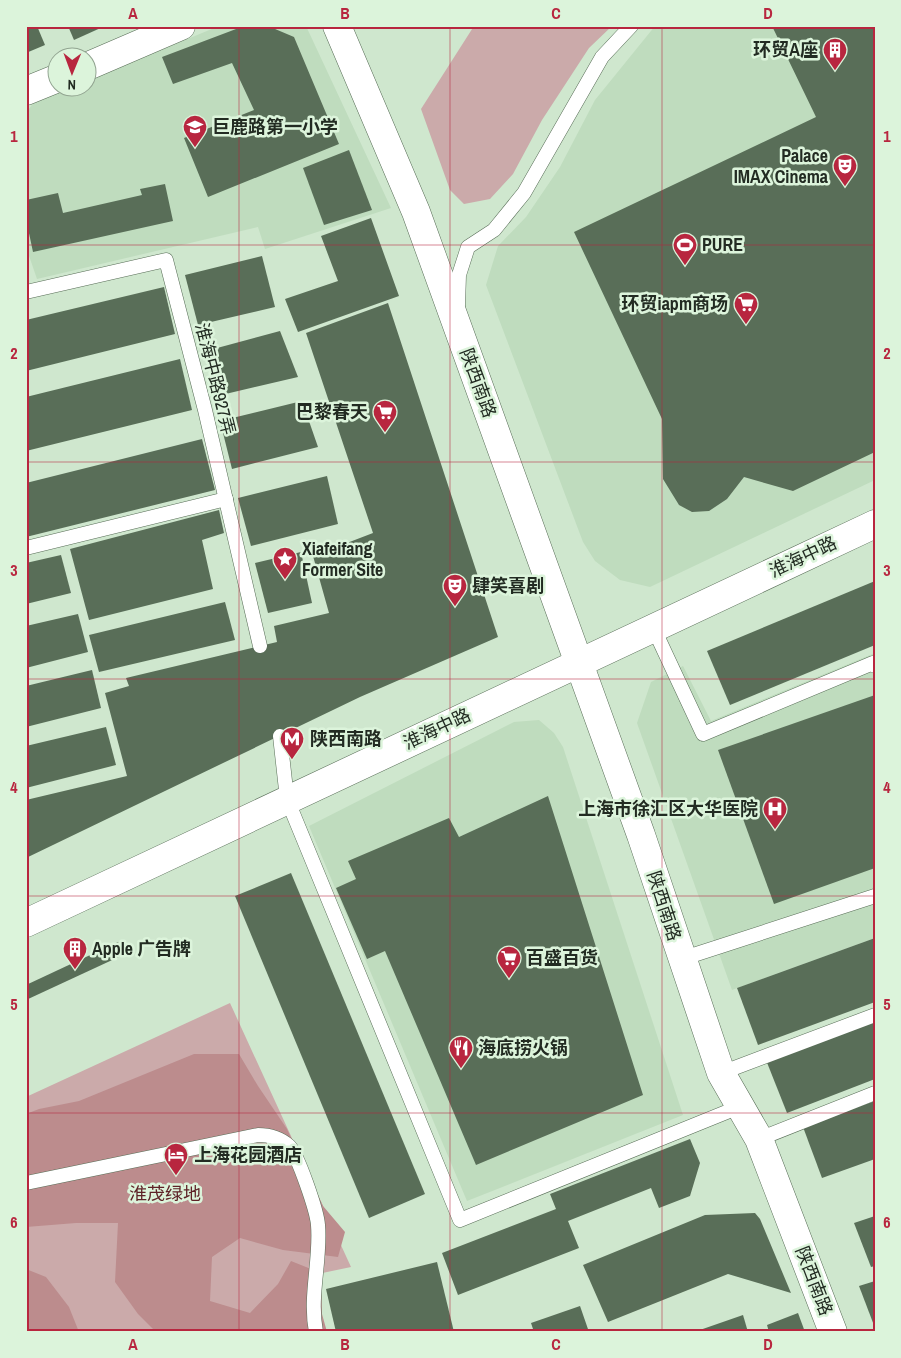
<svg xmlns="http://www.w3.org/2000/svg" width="901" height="1358" viewBox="0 0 901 1358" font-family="'Archivo Narrow','Noto Sans SC',sans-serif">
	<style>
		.built { fill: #bfdcbe }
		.green { fill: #cbaaaa }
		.forest { fill: #bc8c8d }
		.building { fill: #596e58 }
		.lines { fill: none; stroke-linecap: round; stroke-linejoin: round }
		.service-casing { stroke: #586d57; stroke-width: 15 }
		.minor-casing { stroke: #586d57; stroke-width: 29 }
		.secondary-casing { stroke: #586d57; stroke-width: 29 }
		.service { stroke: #fff; stroke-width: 14 }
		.minor { stroke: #fff; stroke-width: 28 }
		.secondary { stroke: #fff; stroke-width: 28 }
		.grid { fill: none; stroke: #b8263f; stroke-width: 1; stroke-opacity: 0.55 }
		.labels { text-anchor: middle; stroke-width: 5; stroke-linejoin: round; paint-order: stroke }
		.poi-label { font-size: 18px; font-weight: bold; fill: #222b22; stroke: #dcf4db; text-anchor: start }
		.street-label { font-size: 18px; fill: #222b22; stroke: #dcf4db }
		.park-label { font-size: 18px; fill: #5e2227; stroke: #dcf4db }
		.neatline { fill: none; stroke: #b8263f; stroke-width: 2 }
		.grid-label { font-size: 16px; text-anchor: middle; font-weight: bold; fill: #b8263f }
	</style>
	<rect width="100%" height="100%" fill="#cfe7ce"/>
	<!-- built -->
	<g class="built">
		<polygon points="219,26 306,26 391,208 265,249 258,227 37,279 26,247 26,190 29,189 26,184 26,113 34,102 69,88 88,88 88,80"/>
		<polygon points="655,26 875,26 875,480 650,587 620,580 595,561 583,542 486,285 498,246 526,217 560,167 595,100"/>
		<polygon points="875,653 875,938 732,990 637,723 651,682 683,666 711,721"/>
		<polygon points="539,720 554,733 563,747 683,1115 467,1201 309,826 514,722"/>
	</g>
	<!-- green -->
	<g class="green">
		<polygon points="474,26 612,26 589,48 542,120 513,174 490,199 464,204 450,190 421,109"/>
		<polygon points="230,1003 351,1267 308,1276 305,1332 26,1332 26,1097"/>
	</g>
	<!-- forest -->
	<g class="forest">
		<polygon points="194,1054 239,1054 258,1086 287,1129 323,1206 345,1232 338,1257 283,1250 240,1238 212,1257 210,1301 250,1313 278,1284 291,1261 321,1273 322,1314 327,1332 156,1332 138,1314 115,1282 118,1223 76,1223 26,1227 26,1114 39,1109 79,1101"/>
		<polygon points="26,1269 46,1277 69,1307 79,1332 26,1332"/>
	</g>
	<!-- building -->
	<g class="building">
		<polygon points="26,26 37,26 45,45 26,53"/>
		<polygon points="68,26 105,26 74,40"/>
		<polygon points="244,26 268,26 294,37 339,144 208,197 184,138 254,110 232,63 173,84 162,57"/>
		<polygon points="772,26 875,26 875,452 793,491 744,477 727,499 709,511 692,512 679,505 663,479 662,419 574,232 816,117"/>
		<polygon points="349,150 372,210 324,225 303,168"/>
		<polygon points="165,184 173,221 33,252 26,219 26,200 58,193 63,213 142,195 140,189"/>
		<polygon points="371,218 399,296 298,332 285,299 338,281 321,236"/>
		<polygon points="262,256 275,307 198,325 185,275"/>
		<polygon points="164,287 175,334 26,371 26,320"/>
		<polygon points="388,303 498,637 360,697 26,858 26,800 127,776 105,693 129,686 126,678 277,642 274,626 329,613 313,556 373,533 306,333"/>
		<polygon points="280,331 298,377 217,396 206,351"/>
		<polygon points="180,359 192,410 26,451 26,397"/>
		<polygon points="302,401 318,447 232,469 220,421"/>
		<polygon points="202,439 215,490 26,537 26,483"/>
		<polygon points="327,476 338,524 251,546 238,498"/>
		<polygon points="219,510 224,533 202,540 213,589 89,620 70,549"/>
		<polygon points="301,552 312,603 268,613 255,563"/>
		<polygon points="61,555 71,593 26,604 26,563"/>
		<polygon points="875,581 875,645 730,705 707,651"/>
		<polygon points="225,602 235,640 99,672 89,635"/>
		<polygon points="78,614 88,652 26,668 26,626"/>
		<polygon points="92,670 101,708 26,727 26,686"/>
		<polygon points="875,695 875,868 774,904 718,750"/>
		<polygon points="106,727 116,765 26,788 26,746"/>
		<polygon points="548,796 643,1095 476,1165 385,951 367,959 336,888 356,879 348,861 449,818 459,837"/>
		<polygon points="291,873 425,1194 369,1218 235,896"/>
		<polygon points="875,938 875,1002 758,1045 737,988"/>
		<polygon points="118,942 123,955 26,1000 26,985"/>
		<polygon points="875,1021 875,1079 787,1113 766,1060"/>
		<polygon points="875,1101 875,1159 822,1178 803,1127"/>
		<polygon points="690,1139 700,1163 690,1196 659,1208 651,1188 568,1221 579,1248 458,1295 442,1253 556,1209 550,1194"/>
		<polygon points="755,1213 760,1219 791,1293 728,1274 608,1322 583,1265 705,1215"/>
		<polygon points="875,1216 875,1266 871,1267 854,1223"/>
		<polygon points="437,1262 454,1332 336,1332 326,1289"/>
		<polygon points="875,1281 875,1328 859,1286"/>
		<polygon points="580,1306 589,1332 534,1332 531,1323"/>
		<polygon points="798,1313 805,1332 769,1332 767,1325"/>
		<polygon points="743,1315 748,1332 697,1332 697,1331"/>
	</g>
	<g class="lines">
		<defs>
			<g id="service">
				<polyline points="26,292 166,260 205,410 260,646"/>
				<polyline points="458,305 459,275 468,247 494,230 524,193 602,57 631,26"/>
				<polyline points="26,548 226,499"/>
				<polyline points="653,627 703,734 873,663 875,666"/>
				<polyline points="280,736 287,799 460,1220 739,1107"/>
				<polyline points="681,959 875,896"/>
				<polyline points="721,1073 875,1015"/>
				<polyline points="759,1139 875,1093"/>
				<path d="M26 1183 258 1135C269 1135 280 1138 289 1146 298 1155 317 1211 318 1225 321 1260 309 1296 316 1332"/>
			</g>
			<g id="minor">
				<polyline points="88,66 181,26"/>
				<polyline points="26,91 58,78"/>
			</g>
			<g id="secondary">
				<polyline points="337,26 416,212 641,835 721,1073 759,1139 833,1332"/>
				<polyline points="26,923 875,524"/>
			</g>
		</defs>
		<!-- service casing -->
		<use href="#service" class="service-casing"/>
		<!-- minor casing -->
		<use href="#minor" class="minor-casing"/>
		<!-- secondary casing -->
		<use href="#secondary" class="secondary-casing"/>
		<!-- service -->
		<use href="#service" class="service"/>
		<!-- minor -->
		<use href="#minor" class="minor"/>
		<!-- secondary -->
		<use href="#secondary" class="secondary"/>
	</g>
	<!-- grid -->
	<path class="grid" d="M239 26V1332M450 26V1332M662 26V1332M26 245H875M26 462H875M26 679H875M26 896H875M26 1113H875"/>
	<!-- icons -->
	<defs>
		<symbol id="building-pin" viewBox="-11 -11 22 30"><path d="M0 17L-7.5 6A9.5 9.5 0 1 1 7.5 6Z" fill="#b8263f" stroke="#dcf4db"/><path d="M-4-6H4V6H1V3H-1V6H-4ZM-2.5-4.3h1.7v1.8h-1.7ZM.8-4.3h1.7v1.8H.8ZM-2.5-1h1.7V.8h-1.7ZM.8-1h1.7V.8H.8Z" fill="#fff"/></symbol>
		<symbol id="school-pin" viewBox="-11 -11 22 30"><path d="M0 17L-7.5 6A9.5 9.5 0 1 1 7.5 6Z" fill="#b8263f" stroke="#dcf4db"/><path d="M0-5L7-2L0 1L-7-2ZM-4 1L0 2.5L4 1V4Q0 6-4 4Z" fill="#fff"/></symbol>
		<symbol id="theatre-pin" viewBox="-11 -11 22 30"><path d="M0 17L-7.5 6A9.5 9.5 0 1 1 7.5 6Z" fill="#b8263f" stroke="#dcf4db"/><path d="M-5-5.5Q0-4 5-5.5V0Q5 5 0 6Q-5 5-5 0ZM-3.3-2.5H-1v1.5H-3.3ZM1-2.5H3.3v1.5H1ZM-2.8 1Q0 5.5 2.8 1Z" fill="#fff"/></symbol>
		<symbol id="stadium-pin" viewBox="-11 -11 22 30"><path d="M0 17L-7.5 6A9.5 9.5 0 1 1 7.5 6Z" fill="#b8263f" stroke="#dcf4db"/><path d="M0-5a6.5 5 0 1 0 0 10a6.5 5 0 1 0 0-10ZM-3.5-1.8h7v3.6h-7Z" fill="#fff"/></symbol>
		<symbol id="supermarket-pin" viewBox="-11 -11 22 30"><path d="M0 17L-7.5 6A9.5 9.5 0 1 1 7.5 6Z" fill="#b8263f" stroke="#dcf4db"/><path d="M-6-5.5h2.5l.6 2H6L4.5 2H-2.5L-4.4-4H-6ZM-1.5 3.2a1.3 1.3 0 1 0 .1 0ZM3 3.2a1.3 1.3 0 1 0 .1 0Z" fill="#fff"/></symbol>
		<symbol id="sight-pin" viewBox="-11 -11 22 30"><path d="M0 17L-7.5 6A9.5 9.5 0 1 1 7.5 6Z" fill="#b8263f" stroke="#dcf4db"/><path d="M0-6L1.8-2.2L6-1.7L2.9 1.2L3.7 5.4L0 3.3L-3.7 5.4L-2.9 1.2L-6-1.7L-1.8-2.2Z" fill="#fff"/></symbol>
		<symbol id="metro-pin" viewBox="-11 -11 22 30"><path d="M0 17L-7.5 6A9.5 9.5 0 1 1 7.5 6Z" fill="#b8263f" stroke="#dcf4db"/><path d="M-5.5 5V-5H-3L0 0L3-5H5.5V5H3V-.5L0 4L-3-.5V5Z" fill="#fff"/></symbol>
		<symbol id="hospital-pin" viewBox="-11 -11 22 30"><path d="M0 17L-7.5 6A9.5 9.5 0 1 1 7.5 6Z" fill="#b8263f" stroke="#dcf4db"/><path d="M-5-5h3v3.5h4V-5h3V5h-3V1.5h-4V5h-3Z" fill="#fff"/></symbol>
		<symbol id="restaurant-pin" viewBox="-11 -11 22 30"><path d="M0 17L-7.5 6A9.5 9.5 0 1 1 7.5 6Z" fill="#b8263f" stroke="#dcf4db"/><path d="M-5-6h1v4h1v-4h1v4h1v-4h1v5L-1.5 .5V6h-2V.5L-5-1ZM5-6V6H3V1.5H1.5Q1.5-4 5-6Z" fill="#fff"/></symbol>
		<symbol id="hotel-pin" viewBox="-11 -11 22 30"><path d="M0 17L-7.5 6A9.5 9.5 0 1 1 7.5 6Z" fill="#b8263f" stroke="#dcf4db"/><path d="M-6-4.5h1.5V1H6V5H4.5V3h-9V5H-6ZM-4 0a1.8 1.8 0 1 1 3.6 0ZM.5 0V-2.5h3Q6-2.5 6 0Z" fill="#fff"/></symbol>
	</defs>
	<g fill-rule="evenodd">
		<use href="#building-pin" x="821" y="36" width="28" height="38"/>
		<use href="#school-pin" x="181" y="113" width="28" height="38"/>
		<use href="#theatre-pin" x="831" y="152" width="28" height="38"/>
		<use href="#stadium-pin" x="671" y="231" width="28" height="38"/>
		<use href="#supermarket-pin" x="732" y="290" width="28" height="38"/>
		<use href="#supermarket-pin" x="371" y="398" width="28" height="38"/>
		<use href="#sight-pin" x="271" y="545" width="28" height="38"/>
		<use href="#theatre-pin" x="441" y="572" width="28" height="38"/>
		<use href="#metro-pin" x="278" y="725" width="28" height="38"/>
		<use href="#hospital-pin" x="761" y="795" width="28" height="38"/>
		<use href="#building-pin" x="61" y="935" width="28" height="38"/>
		<use href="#supermarket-pin" x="495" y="944" width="28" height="38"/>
		<use href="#restaurant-pin" x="447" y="1034" width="28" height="38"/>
		<use href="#hotel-pin" x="162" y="1141" width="28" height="38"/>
	</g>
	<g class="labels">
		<!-- poi labels -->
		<g class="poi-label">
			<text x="818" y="56" text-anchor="end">环贸A座</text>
			<text x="212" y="133">巨鹿路第一小学</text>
			<text x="828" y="162" text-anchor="end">Palace<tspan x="828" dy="21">IMAX Cinema</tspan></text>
			<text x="702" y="251">PURE</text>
			<text x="728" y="310" text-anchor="end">环贸iapm商场</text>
			<text x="368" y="418" text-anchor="end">巴黎春天</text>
			<text x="302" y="555">Xiafeifang<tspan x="302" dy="21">Former Site</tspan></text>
			<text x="472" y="592">肆笑喜剧</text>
			<text x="310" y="745">陕西南路</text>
			<text x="758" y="815" text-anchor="end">上海市徐汇区大华医院</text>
			<text x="92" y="955">Apple 广告牌</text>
			<text x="526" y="964">百盛百货</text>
			<text x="478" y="1054">海底捞火锅</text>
			<text x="194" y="1161">上海花园酒店</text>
		</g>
		<!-- street labels -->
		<g class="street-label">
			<text transform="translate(215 379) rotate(76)" y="6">淮海中路927弄</text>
			<text transform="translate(478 383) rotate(70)" y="6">陕西南路</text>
			<text transform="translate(803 557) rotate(-25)" y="6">淮海中路</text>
			<text transform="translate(437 729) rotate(-25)" y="6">淮海中路</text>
			<text transform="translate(664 906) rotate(72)" y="6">陕西南路</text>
			<text transform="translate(814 1281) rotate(69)" y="6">陕西南路</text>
		</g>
		<!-- park labels -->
		<g class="park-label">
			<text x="165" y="1200">淮茂绿地</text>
		</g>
	</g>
	<!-- border -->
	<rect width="901" height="1358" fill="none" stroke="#dcf4db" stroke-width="55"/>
	<!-- north arrow -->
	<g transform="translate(72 72) rotate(181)"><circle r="24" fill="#dcf4db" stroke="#92a491"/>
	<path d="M0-4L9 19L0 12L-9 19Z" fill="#b8263f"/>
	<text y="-8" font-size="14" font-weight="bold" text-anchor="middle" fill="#222b22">N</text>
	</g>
	<rect x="28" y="28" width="846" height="1302" class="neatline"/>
	<g class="grid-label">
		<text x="133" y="19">A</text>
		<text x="345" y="19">B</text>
		<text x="556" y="19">C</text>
		<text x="768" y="19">D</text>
		<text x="14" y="142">1</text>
		<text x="887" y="142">1</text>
		<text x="14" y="359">2</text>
		<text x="887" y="359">2</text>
		<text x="14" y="576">3</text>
		<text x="887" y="576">3</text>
		<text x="14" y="793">4</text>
		<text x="887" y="793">4</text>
		<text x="14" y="1010">5</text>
		<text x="887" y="1010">5</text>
		<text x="14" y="1228">6</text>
		<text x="887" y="1228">6</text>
		<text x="133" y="1350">A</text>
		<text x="345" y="1350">B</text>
		<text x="556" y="1350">C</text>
		<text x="768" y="1350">D</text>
	</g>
</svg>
